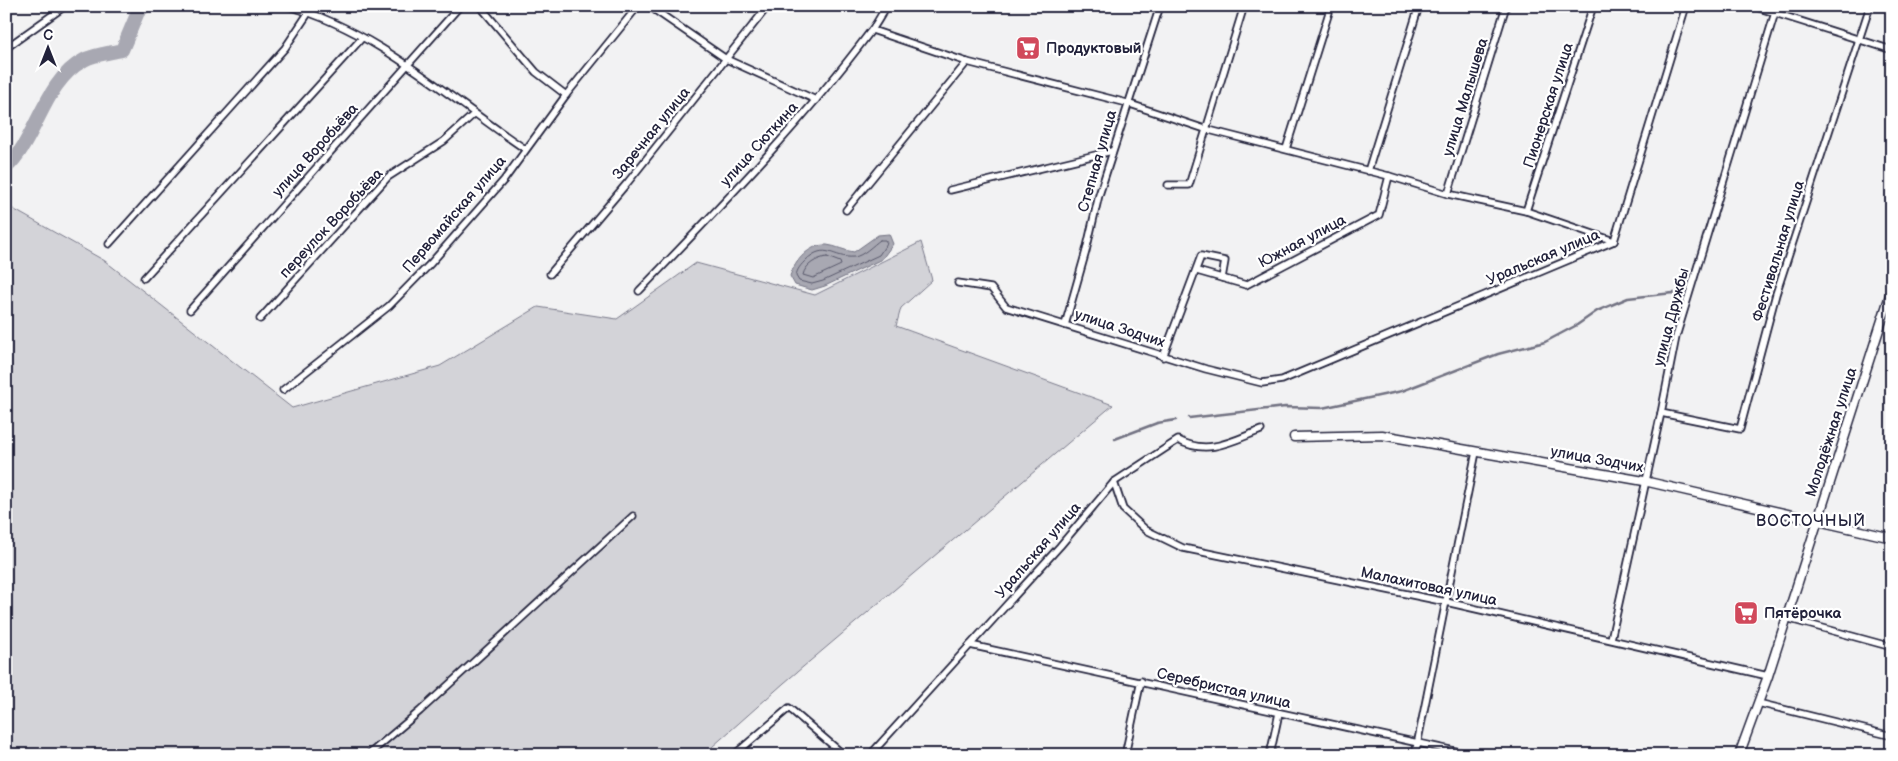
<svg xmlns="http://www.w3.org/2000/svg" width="1898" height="761" viewBox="0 0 1898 761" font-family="'Balsamiq Sans',sans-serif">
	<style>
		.green { fill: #d3d3d8; stroke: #7a7a8a }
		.water { fill: #a8a8b2; stroke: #727282 }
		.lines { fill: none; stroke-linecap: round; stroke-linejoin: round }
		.shore { stroke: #58586b; stroke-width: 1 }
		.stream { stroke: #727282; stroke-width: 2.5 }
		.river { stroke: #a8a8b2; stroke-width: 14 }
		.minor-casing { stroke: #22223b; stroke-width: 9 }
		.tertiary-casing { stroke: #22223b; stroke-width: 11 }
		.minor { stroke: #fff; stroke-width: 5.5 }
		.tertiary { stroke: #fff; stroke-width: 8 }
		.labels { text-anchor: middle; stroke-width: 4.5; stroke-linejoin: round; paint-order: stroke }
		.poi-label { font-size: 15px; font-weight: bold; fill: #22223b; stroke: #fff; text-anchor: start }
		.street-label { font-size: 15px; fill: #22223b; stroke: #fff }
		.neighbourhood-label { font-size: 16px; letter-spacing: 1px; fill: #22223b; stroke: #fff }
	</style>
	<rect width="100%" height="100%" fill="#f2f2f3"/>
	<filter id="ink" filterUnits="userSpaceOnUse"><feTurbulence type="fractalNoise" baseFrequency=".02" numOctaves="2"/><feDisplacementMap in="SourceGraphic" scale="10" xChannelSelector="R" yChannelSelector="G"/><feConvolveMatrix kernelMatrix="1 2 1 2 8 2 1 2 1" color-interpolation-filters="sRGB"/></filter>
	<g filter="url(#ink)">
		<!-- green -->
		<polygon class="green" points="6,205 105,261 292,408 440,366 538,307 617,319 696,263 815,295 921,242 932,280 901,308 896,326 1113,405 784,683 703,755 6,755"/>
		<!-- water -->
		<path class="water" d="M889 234 893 244 882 259 825 286 812 290 795 285 790 276C795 261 809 244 827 245 836 246 845 251 854 252L878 235Z"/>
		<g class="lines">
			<!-- shore -->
			<g class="shore">
				<path d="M880 240H885L887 243 879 255 823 281 812 284 799 281 796 276C797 269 801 265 806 260 826 241 833 259 854 257 863 256 873 245 880 240Z"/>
				<path d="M827 257 840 262 841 265 813 278 803 275C805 265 817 258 827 257Z"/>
			</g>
			<!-- stream -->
			<g class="stream">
				<polyline points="1189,418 1285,407 1322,408 1402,391 1498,354 1545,342 1577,325 1597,311 1628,298 1673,293 1682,294"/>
				<polyline points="1115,439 1157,423 1176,420"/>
			</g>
			<!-- river -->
			<path class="river" d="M6 168C38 138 43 82 84 60 95 54 110 53 122 50L138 12 145 6"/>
			<defs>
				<g id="minor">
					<path d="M288 6C378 31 449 98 525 149"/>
					<polyline points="480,6 536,72 566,95"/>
					<polyline points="649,6 726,59 816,100"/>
					<polyline points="1753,6 1892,50"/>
					<polyline points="872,30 967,62 1127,103 1205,129 1389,176 1448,194 1526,211 1614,241"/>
					<polyline points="6,48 65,6"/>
					<polyline points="1286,149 1331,6"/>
					<polyline points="1368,171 1419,6"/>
					<polyline points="1168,185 1189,185 1244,6"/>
					<polyline points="950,190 1112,151"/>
					<polyline points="1448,194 1506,6"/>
					<polyline points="846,210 967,62"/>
					<polyline points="1526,211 1593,6"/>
					<polyline points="1614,241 1686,6"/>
					<polyline points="109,244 285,48 309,12"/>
					<polyline points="1197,271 1246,285 1379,215 1389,176"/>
					<polyline points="550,274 628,182 768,6"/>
					<polyline points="144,278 362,38"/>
					<polyline points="958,283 991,288 1006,307 1206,369 1262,383 1282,380 1614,241"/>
					<path d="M639 291C719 208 801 124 870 32 877 24 881 14 887 6"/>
					<polyline points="190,310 460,6"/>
					<polyline points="260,319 388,177 444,141 474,114"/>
					<polyline points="1065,325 1086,251 1099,195 1160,6"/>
					<polyline points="1163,357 1201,256 1225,261 1222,278"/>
					<polyline points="283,390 389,306 431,263 504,180 566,95 638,6"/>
					<polyline points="1661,413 1740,429 1776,294 1870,6"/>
					<polyline points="1114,482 1123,509 1146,530 1183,548 1446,602 1768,676"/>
					<polyline points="1786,618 1892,647"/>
					<polyline points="1611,639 1661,413 1676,337 1777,6"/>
					<polyline points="970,645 1473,755"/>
					<polyline points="1758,703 1892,736"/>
					<polyline points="368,755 420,711 633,516"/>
					<polyline points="734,755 789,708 844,755"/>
					<path d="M870 755 1060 546 1114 482 1178 440C1208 456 1232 441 1261 430"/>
					<polyline points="1125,755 1141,681"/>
					<polyline points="1270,755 1279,713"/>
					<polyline points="1415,755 1476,452"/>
				</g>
				<g id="tertiary">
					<polyline points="1294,437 1382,435 1644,481 1892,538"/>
					<polyline points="1739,755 1768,676 1892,289"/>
				</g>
			</defs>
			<!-- minor casing -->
			<use href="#minor" class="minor-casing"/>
			<!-- tertiary casing -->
			<use href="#tertiary" class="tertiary-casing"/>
			<!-- minor -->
			<use href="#minor" class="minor"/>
			<!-- tertiary -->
			<use href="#tertiary" class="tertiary"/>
		</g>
	</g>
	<!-- icons -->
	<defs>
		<symbol id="supermarket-square" viewBox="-11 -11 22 22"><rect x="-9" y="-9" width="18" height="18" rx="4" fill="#d1495b" stroke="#fff"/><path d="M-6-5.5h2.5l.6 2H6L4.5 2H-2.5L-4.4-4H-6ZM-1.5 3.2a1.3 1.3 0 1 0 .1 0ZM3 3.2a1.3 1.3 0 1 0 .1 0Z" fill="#fff"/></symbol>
	</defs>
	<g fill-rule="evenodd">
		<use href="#supermarket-square" x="1014" y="34" width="28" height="28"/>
		<use href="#supermarket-square" x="1732" y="599" width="28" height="28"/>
	</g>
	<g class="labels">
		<!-- poi labels -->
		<g class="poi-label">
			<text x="1046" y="53">Продуктовый</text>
			<text x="1764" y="618">Пятёрочка</text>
		</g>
		<!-- street labels -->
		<g class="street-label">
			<text transform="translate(1465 97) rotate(-73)" y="5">улица Малышева</text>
			<text transform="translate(1548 105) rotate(-72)" y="5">Пионерская улица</text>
			<text transform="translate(651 133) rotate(-51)" y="5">Заречная улица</text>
			<text transform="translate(759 144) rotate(-48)" y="5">улица Сюткина</text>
			<text transform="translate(315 150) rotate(-48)" y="5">улица Воробьёва</text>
			<text transform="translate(1097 161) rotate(-74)" y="5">Степная улица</text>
			<text transform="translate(454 214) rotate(-49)" y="5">Первомайская улица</text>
			<text transform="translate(331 223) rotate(-47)" y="5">переулок Воробьёва</text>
			<text transform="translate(1302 241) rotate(-28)" y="5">Южная улица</text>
			<text transform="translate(1778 251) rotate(-73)" y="5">Фестивальная улица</text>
			<text transform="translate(1543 257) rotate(-23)" y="5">Уральская улица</text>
			<text transform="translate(1671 317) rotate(-75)" y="5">улица Дружбы</text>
			<text transform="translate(1120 328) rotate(18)" y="5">улица Зодчих</text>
			<text transform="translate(1831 432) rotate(-72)" y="5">Молодёжная улица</text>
			<text transform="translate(1597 459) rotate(10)" y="5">улица Зодчих</text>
			<text transform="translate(1038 550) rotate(-49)" y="5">Уральская улица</text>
			<text transform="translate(1429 586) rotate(12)" y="5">Малахитовая улица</text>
			<text transform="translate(1224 688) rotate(13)" y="5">Серебристая улица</text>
		</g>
		<!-- neighbourhood labels -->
		<g class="neighbourhood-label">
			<text x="1811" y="526">ВОСТОЧНЫЙ</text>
		</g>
	</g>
	<!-- margin -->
	<rect width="1898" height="761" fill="none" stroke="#fff" stroke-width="25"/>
	<rect x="12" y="12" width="1873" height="736" fill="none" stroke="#22223b" stroke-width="2" filter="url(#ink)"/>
	<!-- north arrow -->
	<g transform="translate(48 48)" stroke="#ffffff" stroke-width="4" paint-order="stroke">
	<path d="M0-4L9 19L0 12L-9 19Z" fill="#22223b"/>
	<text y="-8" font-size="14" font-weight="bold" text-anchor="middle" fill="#22223b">С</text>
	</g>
</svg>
